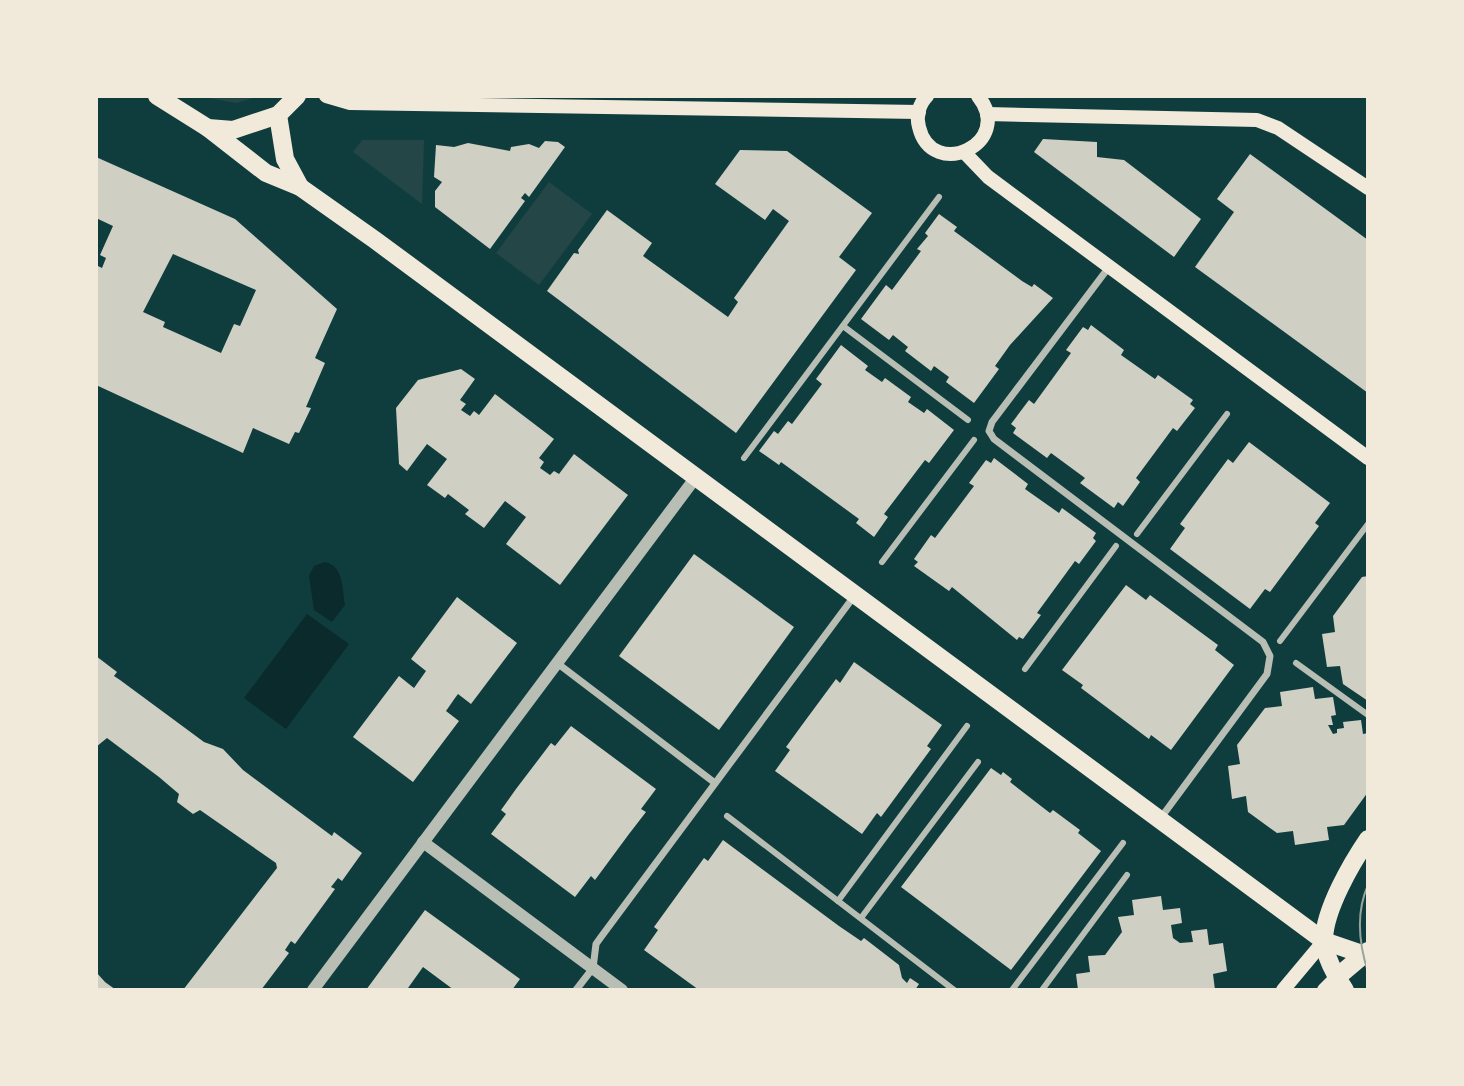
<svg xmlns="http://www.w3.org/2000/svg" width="1464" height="1086" viewBox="0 0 1464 1086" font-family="'Asap Condensed',sans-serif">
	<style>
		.green { fill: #244646 }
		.water { fill: #0a2a2b }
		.building { fill: #cfcfc3; fill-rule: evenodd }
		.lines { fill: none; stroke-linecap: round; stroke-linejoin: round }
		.pedestrian { stroke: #b8beb3; stroke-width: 6 }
		.minor { stroke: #b8beb3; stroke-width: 7 }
		.tertiary { stroke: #b8beb3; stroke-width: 12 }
		.secondary { stroke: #f1e9da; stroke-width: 14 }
		.primary { stroke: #f1e9da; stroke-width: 18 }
		.tram { stroke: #97a49c; stroke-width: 2 }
	</style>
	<rect width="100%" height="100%" fill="#0f3d3e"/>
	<!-- green -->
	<g class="green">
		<polygon points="198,96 260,96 236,103"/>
		<polygon points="362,140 424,140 422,204 353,152"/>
		<polygon points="549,182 592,214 539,285 496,253"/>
	</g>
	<!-- water -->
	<g class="water">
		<path d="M325 562C344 566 342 588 345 605L332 622 314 610 309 576 314 566Z"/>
		<polygon points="307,614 349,644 286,729 244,698"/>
	</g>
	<!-- building -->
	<g class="building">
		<polygon points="1043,139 1097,142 1097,157 1124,160 1201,219 1174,257 1034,152"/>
		<polygon points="545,141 558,142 565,147 529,197 525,193 521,198 525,201 490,249 435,207 435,191 442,182 434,177 436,145 454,147 468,143 510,151 511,147 529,144 539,148"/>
		<polygon points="740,150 787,151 872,213 839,257 856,270 736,433 547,291 574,253 579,254 578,250 607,210 652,243 643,256 728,317 738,302 734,298 789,221 773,209 765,220 715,184"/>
		<polygon points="1250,154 1368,240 1368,393 1195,267 1234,212 1217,199"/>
		<path d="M96 157 235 219 337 309 315 358 325 363 306 407 311 408 299 433 295 432 289 444 253 428 243 453 96 385V265L102 268 106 258 100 255 113 226 96 218ZM173 254 256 290 240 326 234 324 221 353 163 327 165 322 143 312Z"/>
		<polygon points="939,214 957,227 954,231 1022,281 1032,287 1034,284 1053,298 1010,345 995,366 999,369 974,403 946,382 949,377 934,366 931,371 905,351 908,347 893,335 889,340 861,319 886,285 892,290 921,251 917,249 928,236 925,233"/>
		<polygon points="1091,325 1124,350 1121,355 1155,379 1158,375 1193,400 1190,404 1195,408 1177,431 1173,428 1136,478 1140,482 1123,506 1118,502 1114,508 1080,483 1085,478 1051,453 1047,458 1013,433 1016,428 1011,424 1029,400 1034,404 1071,353 1066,350 1083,327 1088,330"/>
		<polygon points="841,345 868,366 865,370 882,382 885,378 911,397 908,402 924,413 927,409 954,430 929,463 925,460 884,514 888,517 874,537 856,523 859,519 781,462 779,465 759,451 774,431 778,434 788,421 792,424 822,384 816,379"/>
		<polygon points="461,369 475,379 460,400 466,404 461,410 470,416 474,411 479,415 495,394 554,439 539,458 544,462 540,468 550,475 554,471 559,474 574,454 628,495 560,585 506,544 526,517 505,501 484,528 465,514 469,510 448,494 445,498 427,485 447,459 427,444 407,471 399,464 396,408 418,380"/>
		<polygon points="1249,442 1330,503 1315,523 1319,526 1270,592 1265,589 1250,609 1170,549 1185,528 1180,524 1228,459 1233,463"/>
		<polygon points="994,458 1028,484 1025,489 1059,513 1062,508 1096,533 1093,538 1096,541 1079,564 1075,561 1037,613 1041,615 1023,639 1019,637 1017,640 952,587 949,591 914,566 918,562 914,559 931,535 935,538 974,486 969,483 986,460 991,463"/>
		<polygon points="694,554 794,627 719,730 619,656"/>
		<polygon points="1368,576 1368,701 1343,684 1340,666 1327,667 1322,634 1335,632 1333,616 1362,577"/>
		<polygon points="1126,585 1146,600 1150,595 1218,645 1215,650 1234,665 1171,750 1151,735 1149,739 1081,688 1083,685 1062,670"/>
		<polygon points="457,597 517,643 471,704 458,694 455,698 446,711 459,721 413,782 353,737 399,676 414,688 426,671 411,659"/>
		<polygon points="96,656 117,672 114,676 120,680 204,742 223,749 243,770 332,836 334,832 362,853 342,881 338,878 331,887 335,889 295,944 291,941 285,950 289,953 261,990 183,990 277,868 276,863 200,810 193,814 177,802 179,794 159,777 107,738 96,747"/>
		<polygon points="854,662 942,725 927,746 931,749 881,817 877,813 862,834 775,771 790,750 786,747 802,725 836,679 840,683"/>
		<polygon points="1313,687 1315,699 1333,697 1336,715 1331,716 1333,725 1328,725 1333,734 1337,733 1337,729 1344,728 1343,722 1361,720 1363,734 1368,733 1368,792 1344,825 1327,827 1329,840 1295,845 1293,831 1277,833 1248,812 1246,796 1232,799 1228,766 1240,764 1237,745 1265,708 1282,706 1280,692"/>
		<polygon points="571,726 656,789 641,809 646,812 629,834 595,880 591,876 575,897 491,834 506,814 501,810 516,789 551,743 555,746"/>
		<polygon points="991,768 1001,775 1003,772 1012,779 1010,782 1050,813 1053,810 1080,830 1078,833 1101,851 1011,970 901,887"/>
		<polygon points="723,840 839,926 861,941 864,938 899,965 902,978 907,983 910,978 919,984 915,990 699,990 644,950 658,930 654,927 704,858 708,861"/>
		<polygon points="1161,896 1163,910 1180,908 1182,923 1171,925 1173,938 1180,943 1193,942 1191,931 1207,929 1209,945 1223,943 1227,971 1213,974 1215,990 1078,990 1076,974 1090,972 1088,956 1105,955 1122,932 1118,917 1134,915 1132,900"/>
		<polygon points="425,910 520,979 512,990 454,990 423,967 408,988 411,990 366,990"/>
		<polygon points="96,972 105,982 116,990 96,990"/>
	</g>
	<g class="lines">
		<!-- pedestrian -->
		<g class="pedestrian">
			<polyline points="843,326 968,420"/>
			<polyline points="744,458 939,197"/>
			<polyline points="1137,534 1227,414"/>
			<polyline points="882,562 974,440"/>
			<polyline points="1280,641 1368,524"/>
			<polyline points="1296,663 1368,715"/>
			<polyline points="1025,669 1116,546"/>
			<polyline points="727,816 954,990"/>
			<polyline points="838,901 967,726"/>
			<polyline points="861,918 978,762"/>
			<polyline points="1012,990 1123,843"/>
			<polyline points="1042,990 1127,875"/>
		</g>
		<!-- minor -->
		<g class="minor">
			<polyline points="1109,267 992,422 989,431 994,439 1263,642 1270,656 1267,674 1160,819"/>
			<polyline points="557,663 715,783"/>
			<polyline points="576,990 593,968 596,944 601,937 855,595"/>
		</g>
		<!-- tertiary -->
		<g class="tertiary">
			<polyline points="423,842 622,990"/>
			<polyline points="313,990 696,477"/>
		</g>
		<!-- secondary -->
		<g class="secondary">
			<polyline points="326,96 350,103 919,112"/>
			<path d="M927 96C919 104 916 116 919 127 932 182 1016 143 978 96"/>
			<polyline points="987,114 1257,120 1278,128 1368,188"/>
			<polyline points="964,152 988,177 1368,458"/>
			<polyline points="1283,990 1324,941"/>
			<polyline points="1324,990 1336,978"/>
		</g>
		<!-- primary -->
		<g class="primary">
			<polyline points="157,96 208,128 233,130 278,115 297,96"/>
			<polyline points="278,115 285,159 300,187"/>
			<polyline points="208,128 266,173 300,187 375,240 1324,941 1368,956"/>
			<polyline points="1336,978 1368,951"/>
			<path d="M1345 990C1336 977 1324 955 1324 939 1325 909 1351 864 1368 839"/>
		</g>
		<!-- tram -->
		<path class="tram" d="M1368 885C1356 912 1359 944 1368 972"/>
	</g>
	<!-- border -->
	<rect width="1464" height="1086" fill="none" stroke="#f1e9da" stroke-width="196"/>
</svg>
